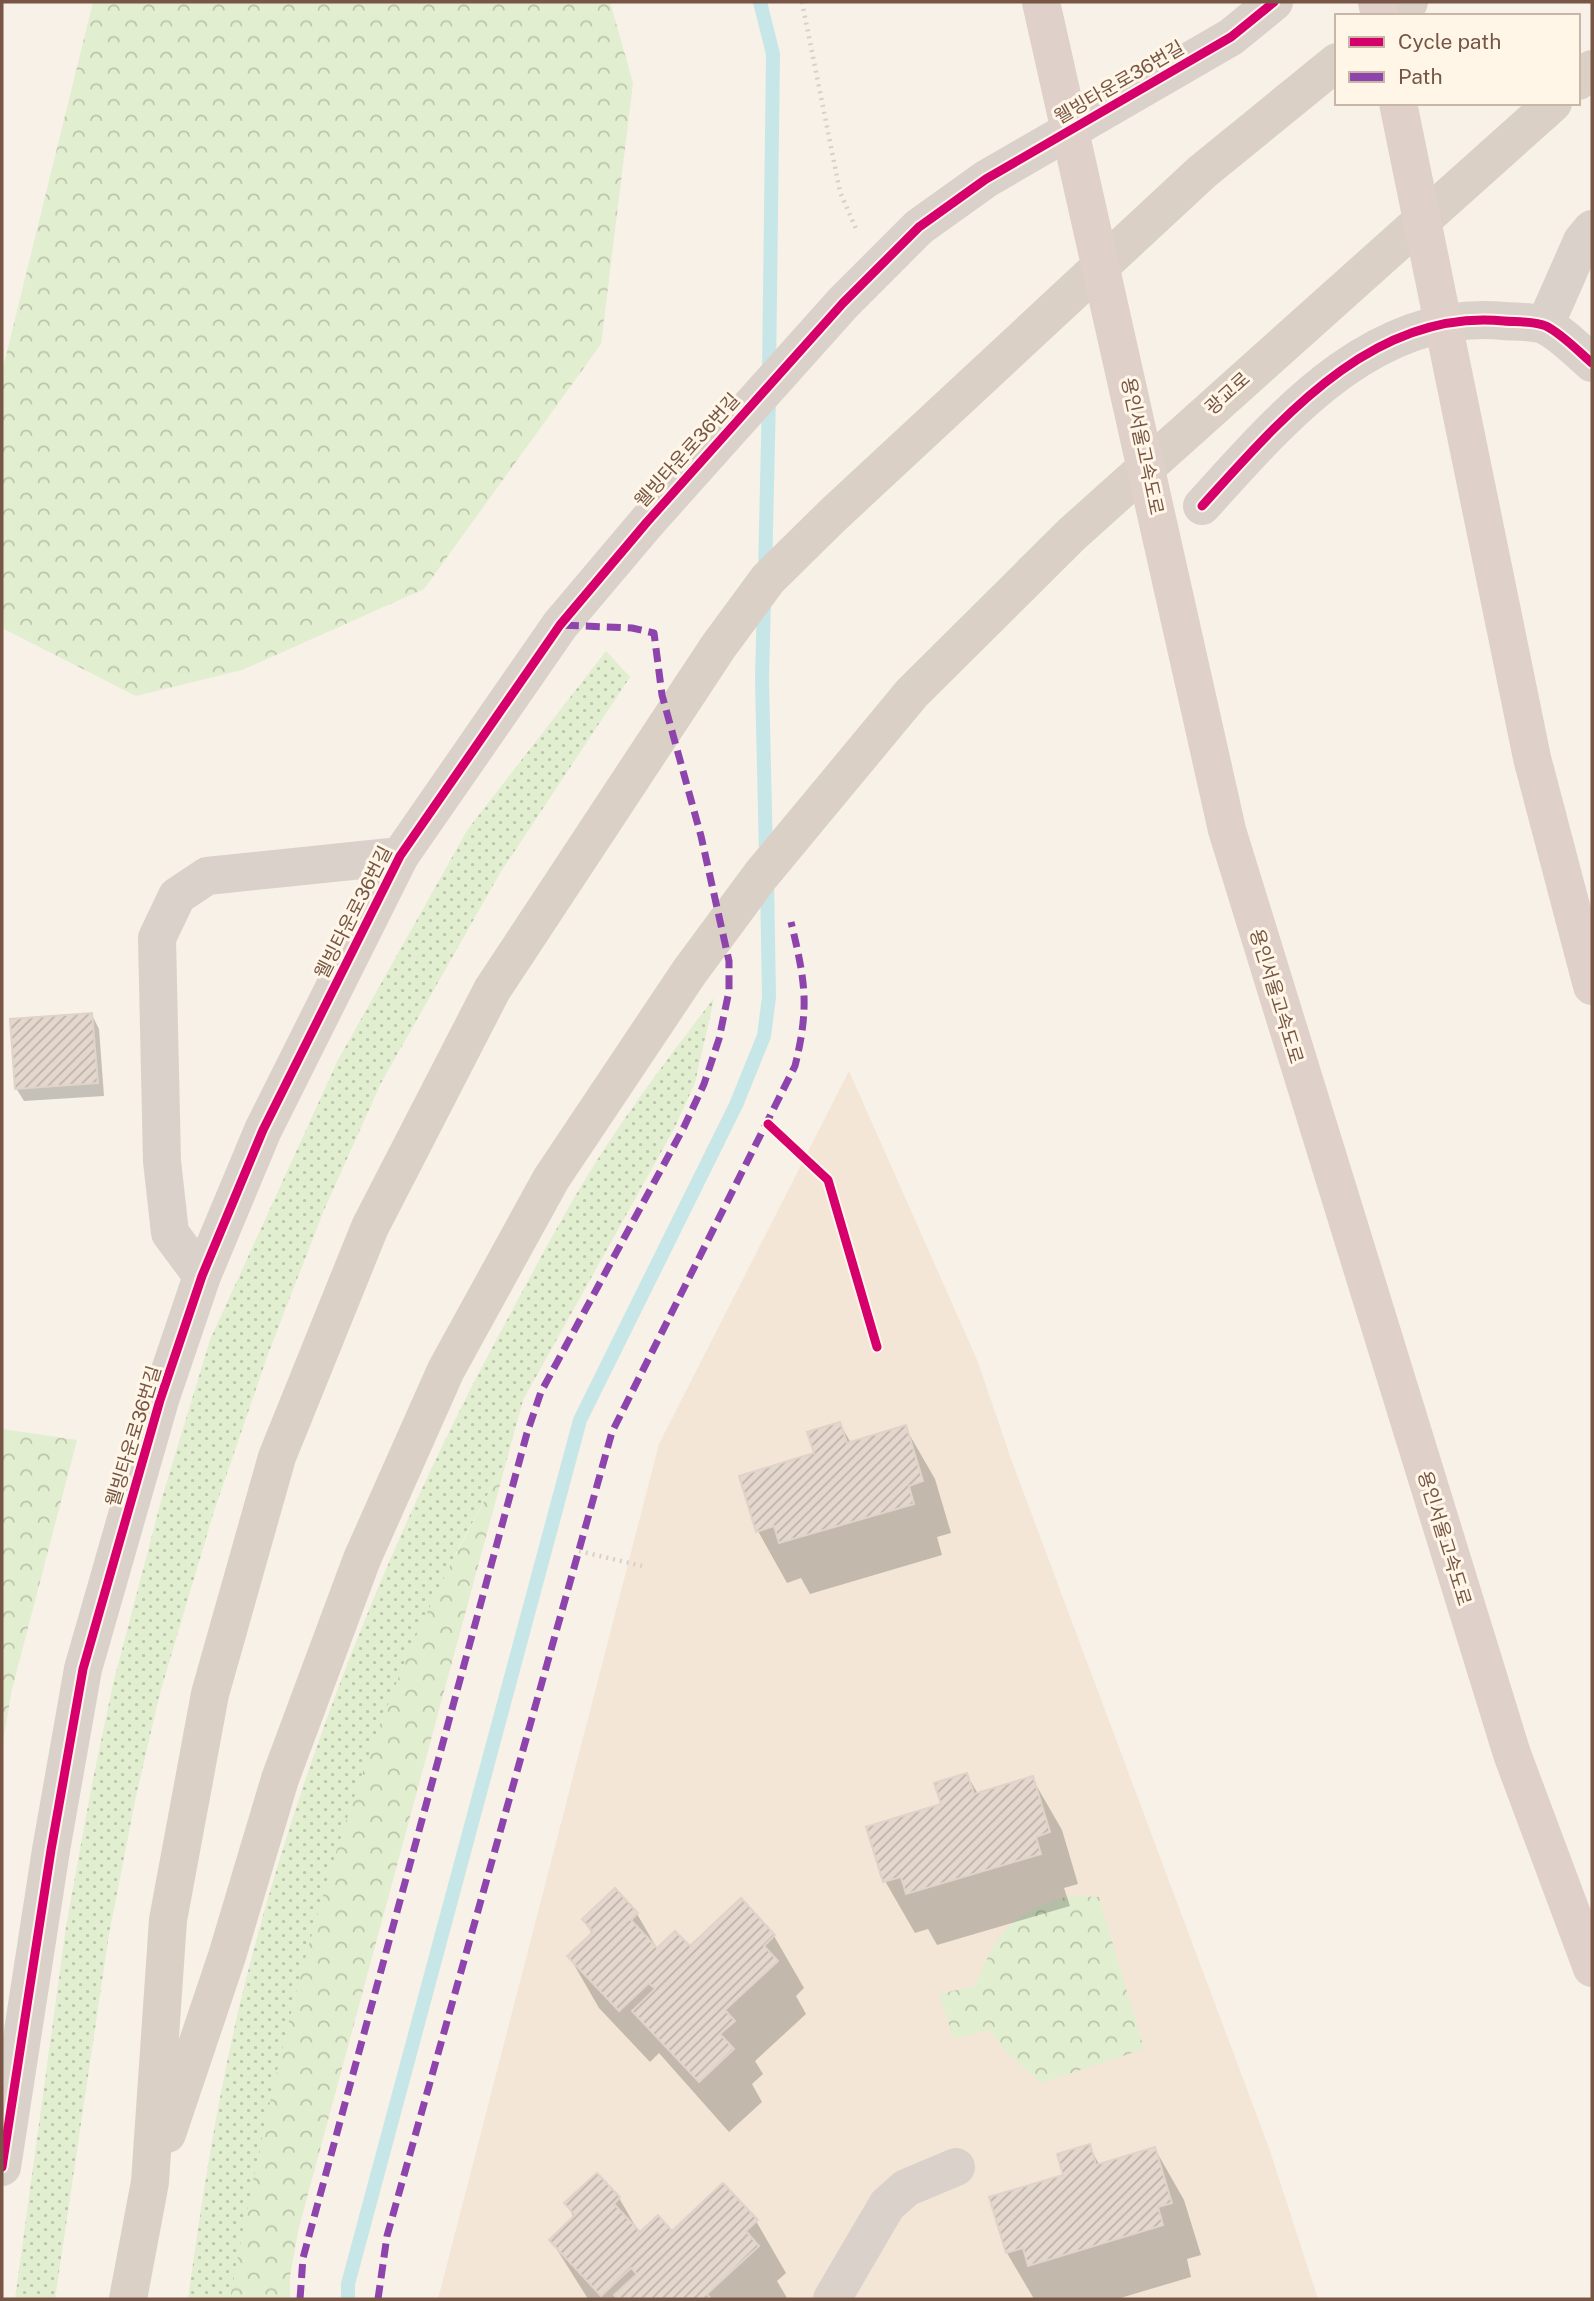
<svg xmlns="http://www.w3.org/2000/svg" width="1594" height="2301" viewBox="0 0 1594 2301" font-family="'Public Sans','Noto Sans KR',sans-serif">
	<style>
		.residential { fill: #f3e6d6 }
		.grass { fill: url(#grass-dots) }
		.forest { fill: url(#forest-crowns) }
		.shadow { fill: #0003 }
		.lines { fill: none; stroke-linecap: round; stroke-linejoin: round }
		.stream { stroke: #c7e6e8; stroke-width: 14 }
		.building { fill: url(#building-hatch); stroke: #e0d3c9; stroke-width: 2 }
		.path { stroke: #dad0ca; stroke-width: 4.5; stroke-dasharray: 2 5; stroke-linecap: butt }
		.minor { stroke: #dad1cb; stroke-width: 38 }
		.major { stroke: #dad0c6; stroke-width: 38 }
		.highway { stroke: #dfd0c9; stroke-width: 38 }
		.quiet { stroke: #8e44ad; stroke-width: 7; stroke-dasharray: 14 7; stroke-linecap: butt }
		.cycleway-casing { stroke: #fff6e8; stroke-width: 13 }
		.cycleway { stroke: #d6006c; stroke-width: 9 }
		.labels { text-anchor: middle; stroke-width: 6; stroke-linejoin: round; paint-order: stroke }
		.street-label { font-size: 19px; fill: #775645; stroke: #fff6e8 }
	</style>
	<defs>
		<pattern id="grass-dots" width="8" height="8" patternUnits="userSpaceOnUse" patternTransform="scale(1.75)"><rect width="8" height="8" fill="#e2eed0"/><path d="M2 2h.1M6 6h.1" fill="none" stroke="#bcc4ab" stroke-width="1.8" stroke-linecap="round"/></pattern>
		<pattern id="forest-crowns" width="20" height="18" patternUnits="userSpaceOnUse" patternTransform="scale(1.75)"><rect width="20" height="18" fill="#e2eed0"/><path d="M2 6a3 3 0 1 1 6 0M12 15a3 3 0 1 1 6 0" fill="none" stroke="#bcc4ab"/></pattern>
		<pattern id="building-hatch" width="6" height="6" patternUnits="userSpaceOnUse" patternTransform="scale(1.75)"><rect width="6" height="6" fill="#e4d8ce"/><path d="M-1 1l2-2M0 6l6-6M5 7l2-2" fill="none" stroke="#beb2a9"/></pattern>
	</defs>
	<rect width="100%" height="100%" fill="#f7f1e7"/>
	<!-- residential -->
	<polygon class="residential" points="849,1071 978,1362 1011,1459 1269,2148 1318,2299 438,2299 659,1444"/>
	<!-- grass -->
	<g class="grass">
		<polygon points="606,651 630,677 500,873 381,1083 324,1210 268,1354 214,1511 160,1693 136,1796 109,1934 55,2299 15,2299 66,1927 91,1789 113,1684 161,1501 210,1340 338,1060 468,829"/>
		<path d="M714 998 695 1083 674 1129 523 1400 507 1459 459 1547 407 1658 331 1871 295 1997 230 2299H188C204 2184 222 2068 252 1956 312 1731 401 1513 513 1309 541 1257 569 1204 601 1154 636 1100 675 1049 714 998Z"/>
	</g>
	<!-- forest -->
	<g class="forest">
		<polygon points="93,2 610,2 633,83 601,344 424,589 242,670 136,696 2,628 2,372"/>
		<polygon points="2,1429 77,1440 12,1689 2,1747"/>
		<path d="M507 1459 299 2227 290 2276V2299H230C270 2082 321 1862 407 1657 436 1589 472 1524 507 1459Z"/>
		<path d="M1071 1896 1099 1897 1144 2049 1041 2083 1006 2052 990 2030 954 2039 939 1994 975 1986C997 1932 1013 1910 1071 1896Z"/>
	</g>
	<!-- shadow -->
	<g class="shadow">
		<polygon points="92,1015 99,1029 104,1096 24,1101 16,1088"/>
		<polygon points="840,1424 851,1443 905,1427 935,1479 951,1533 937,1537 942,1555 810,1594 801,1578 787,1583 758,1531"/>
		<polygon points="967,1775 978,1794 1032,1778 1062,1830 1078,1884 1064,1888 1070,1906 937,1945 928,1929 915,1933 885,1881"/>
		<polygon points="615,1890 637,1914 658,1950 690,1949 741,1901 774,1936 804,1988 796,1996 806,2014 755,2061 763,2074 752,2084 762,2102 729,2132 659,2053 650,2062 599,2008 569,1956 592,1934 584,1920"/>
		<polygon points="1089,2146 1100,2166 1155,2149 1184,2200 1201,2255 1187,2259 1191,2277 1117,2299 1034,2299 1007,2253 991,2199 1065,2176"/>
		<polygon points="597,2175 619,2198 640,2234 672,2233 756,2221 786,2273 777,2281 787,2298 588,2299 551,2240 574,2218 566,2203"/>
	</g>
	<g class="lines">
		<!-- stream -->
		<g class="stream">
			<polyline points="760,2 773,54 769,373"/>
			<polyline points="765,573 769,397"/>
			<polyline points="764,600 762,679 766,856"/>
			<polyline points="348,2299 348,2284 580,1420 736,1105 764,1036 769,997 767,880"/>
		</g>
	</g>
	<!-- building -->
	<g class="building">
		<polygon points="92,1013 98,1083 15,1089 10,1019"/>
		<polygon points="840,1422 847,1443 906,1425 923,1481 909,1486 914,1504 779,1543 774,1526 756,1532 739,1476 814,1453 807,1432"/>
		<polygon points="967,1773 974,1794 1033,1776 1050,1832 1036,1837 1041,1854 906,1894 901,1877 883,1882 866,1827 941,1804 934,1783"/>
		<polygon points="615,1888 638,1913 631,1920 657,1948 675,1931 690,1946 741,1898 775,1935 764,1946 778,1961 725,2010 735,2021 720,2034 734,2049 699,2082 632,2011 655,1989 649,1983 619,2011 567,1956 593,1932 582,1919"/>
		<polygon points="1090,2144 1096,2165 1155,2147 1172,2203 1158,2207 1163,2225 1028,2266 1023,2248 1006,2253 989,2197 1063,2175 1057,2154"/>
		<polygon points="597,2173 620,2197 614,2204 640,2232 658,2215 672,2231 723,2183 758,2220 746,2231 759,2246 707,2294 711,2299 618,2299 614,2295 637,2274 631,2268 601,2296 549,2240 575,2215 564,2203"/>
	</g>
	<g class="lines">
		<!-- path -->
		<g class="path">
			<polyline points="802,2 840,192 857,231"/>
			<polyline points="579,1551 642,1566"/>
		</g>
		<!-- minor -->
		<g class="minor">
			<polyline points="1545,325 1582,241 1592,229"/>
			<path d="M1202 506C1280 420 1373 308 1504 321 1516 322 1535 321 1546 326 1562 334 1578 351 1592 363"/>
			<polyline points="202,1276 170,1233 162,1161 157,938 177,896 207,876 400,856"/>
			<polyline points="2,2167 51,1850 83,1669 160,1400 202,1276 263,1130 400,856 560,625 647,522 843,303 919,227 986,179 1231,37 1274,2"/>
			<polyline points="832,2299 887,2205 906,2188 956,2167"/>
		</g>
		<!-- major -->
		<g class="major">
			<polyline points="1392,16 1409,2"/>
			<polyline points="1578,81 1592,69"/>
			<polyline points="167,2134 227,1956 280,1779 362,1559 446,1370 551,1179 690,971 761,875 912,693 1072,534 1553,103"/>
			<polyline points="128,2299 150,2182 168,1920 210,1694 277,1457 370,1227 492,990 718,647 768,579 832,516 1202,172 1337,62"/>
		</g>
		<!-- highway -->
		<g class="highway">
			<polyline points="1041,2 1227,830 1512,1754 1592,1968"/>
			<polyline points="1377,2 1380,16"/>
			<polyline points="1398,103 1532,758 1592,986"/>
		</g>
		<!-- quiet -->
		<g class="quiet">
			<polyline points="300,2299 303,2258 527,1433 541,1392 684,1127 704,1084 719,1039 729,991 729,961 701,836 662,695 654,633 632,628 560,625"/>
			<path d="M378 2299 387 2236 612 1432 795 1066C810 1005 805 981 791 922"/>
		</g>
		<defs>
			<g id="cycleway">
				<path d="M1202 506C1280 420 1373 308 1504 321 1516 322 1535 321 1546 326 1562 334 1578 351 1592 363"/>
				<polyline points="768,1124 828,1180 877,1347"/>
				<polyline points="2,2167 51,1850 83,1669 160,1400 202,1276 263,1130 400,856 560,625 647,522 843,303 919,227 986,179 1231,37 1274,2"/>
			</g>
		</defs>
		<!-- cycleway casing -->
		<use href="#cycleway" class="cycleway-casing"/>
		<!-- cycleway -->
		<use href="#cycleway" class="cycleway"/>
	</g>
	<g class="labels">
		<!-- street labels -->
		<g class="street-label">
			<text transform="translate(1119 82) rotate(-30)" y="7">웰빙타운로36번길</text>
			<text transform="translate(1227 393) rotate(-42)" y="7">광교로</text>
			<text transform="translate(1143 446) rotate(78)" y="7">용인서울고속도로</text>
			<text transform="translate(687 450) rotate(-48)" y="7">웰빙타운로36번길</text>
			<text transform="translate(353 912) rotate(-63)" y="7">웰빙타운로36번길</text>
			<text transform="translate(1277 996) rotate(73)" y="7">용인서울고속도로</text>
			<text transform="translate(133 1436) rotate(-73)" y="7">웰빙타운로36번길</text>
			<text transform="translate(1445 1538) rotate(73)" y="7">용인서울고속도로</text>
		</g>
	</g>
	<!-- border -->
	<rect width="1594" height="2301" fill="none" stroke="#775645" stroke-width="7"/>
	<!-- legend -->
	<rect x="1335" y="14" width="245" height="91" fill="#fff6e8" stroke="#c9b6a7" stroke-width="2"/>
	<rect x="1349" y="37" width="35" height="10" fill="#d6006c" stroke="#c9b6a7" stroke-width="2"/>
	<text x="1398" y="49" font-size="21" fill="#775645">Cycle path</text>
	<rect x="1349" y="72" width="35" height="10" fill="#8e44ad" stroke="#c9b6a7" stroke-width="2"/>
	<text x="1398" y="84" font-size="21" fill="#775645">Path</text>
</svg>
